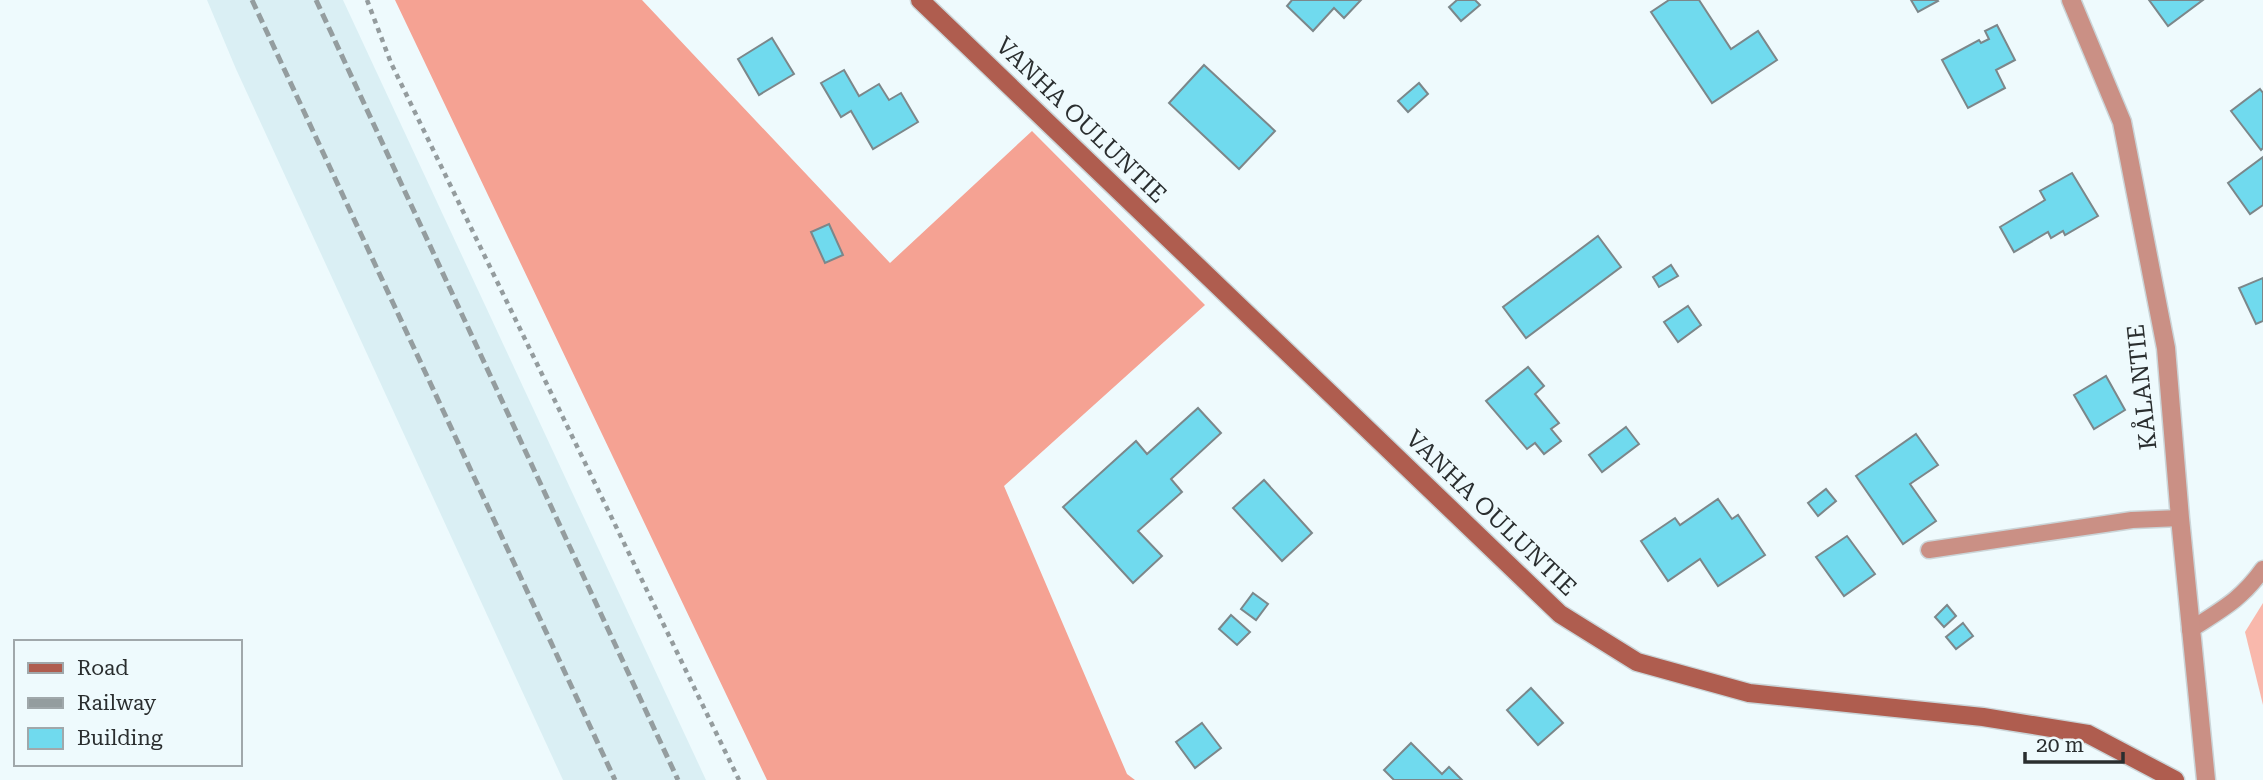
<svg xmlns="http://www.w3.org/2000/svg" width="2263" height="780" viewBox="0 0 2263 780" font-family="'Roboto Serif',serif">
	<style>
		.built { fill: #daeff4 }
		.green { fill: #f9b8ac }
		.forest { fill: #f5a293 }
		.building { fill: #70daee; stroke: #7c878a; stroke-width: 2 }
		.lines { fill: none; stroke-linecap: round; stroke-linejoin: round }
		.lane-casing { stroke: #cbd5d8; stroke-width: 19 }
		.street-casing { stroke: #cbd5d8; stroke-width: 21 }
		.secondary-casing { stroke: #cbd5d8; stroke-width: 21 }
		.path { stroke: #949c9e; stroke-width: 4.5; stroke-dasharray: 5 5; stroke-linecap: butt }
		.lane { stroke: #ca9085; stroke-width: 16 }
		.street { stroke: #ca9085; stroke-width: 18 }
		.secondary { stroke: #af5d4f; stroke-width: 18 }
		.rail { stroke: #949d9f; stroke-width: 5; stroke-dasharray: 10 5; stroke-linecap: butt }
		.labels { text-anchor: middle; stroke-width: 7; stroke-linejoin: round; paint-order: stroke }
		.street-label { font-size: 24px; fill: #2a2e2f; stroke: #eefafd }
	</style>
	<rect width="100%" height="100%" fill="#eefafd"/>
	<!-- built -->
	<polygon class="built" points="207,0 343,0 706,780 563,780 236,69"/>
	<!-- green -->
	<polygon class="green" points="2263,603 2263,705 2245,632"/>
	<!-- forest -->
	<polygon class="forest" points="395,0 642,0 890,263 1032,131 1205,305 1004,486 1127,774 1135,780 767,780"/>
	<!-- building -->
	<g class="building">
		<polygon points="1292,0 1361,0 1344,18 1334,8 1313,31 1287,6"/>
		<polygon points="1457,0 1475,0 1480,5 1461,21 1449,7"/>
		<polygon points="1669,0 1699,0 1731,49 1758,31 1777,60 1712,103 1651,12"/>
		<polygon points="1911,0 1937,0 1938,1 1918,12"/>
		<polygon points="2149,0 2203,0 2168,26"/>
		<polygon points="1997,25 2015,60 1996,70 2005,88 1968,108 1942,60 1979,40 1981,43 1989,39 1985,31"/>
		<polygon points="772,38 794,74 759,95 738,59"/>
		<polygon points="1204,65 1275,131 1239,169 1169,103"/>
		<polygon points="844,70 859,96 879,84 889,100 901,93 918,122 873,149 851,111 841,117 821,83"/>
		<polygon points="1419,83 1428,94 1408,112 1398,101"/>
		<polygon points="2260,89 2263,93 2263,148 2261,150 2231,111"/>
		<polygon points="2263,157 2263,205 2250,214 2228,183"/>
		<polygon points="2072,173 2098,216 2065,235 2063,231 2051,238 2048,232 2014,252 2000,227 2045,200 2040,191"/>
		<polygon points="829,224 843,255 825,263 811,232"/>
		<polygon points="1598,236 1621,267 1526,338 1503,307"/>
		<polygon points="1671,265 1678,276 1659,287 1653,277"/>
		<polygon points="2263,278 2263,321 2256,324 2239,288"/>
		<polygon points="1688,306 1701,325 1678,342 1664,322"/>
		<polygon points="1528,367 1544,386 1535,394 1559,423 1551,429 1561,441 1544,454 1535,443 1527,449 1486,401"/>
		<polygon points="2106,376 2125,410 2094,429 2074,395"/>
		<polygon points="1198,408 1221,433 1171,479 1182,492 1138,531 1162,556 1133,583 1063,507 1136,441 1147,454"/>
		<polygon points="1626,427 1639,444 1602,472 1589,455"/>
		<polygon points="1916,434 1938,465 1910,484 1936,521 1903,544 1856,476"/>
		<polygon points="1264,480 1312,533 1282,561 1233,508"/>
		<polygon points="1826,489 1836,501 1818,516 1808,503"/>
		<polygon points="1718,499 1732,519 1738,515 1765,555 1718,586 1700,559 1668,581 1641,541 1675,518 1680,525"/>
		<polygon points="1847,536 1875,574 1844,596 1816,557"/>
		<polygon points="1253,593 1268,604 1256,620 1241,609"/>
		<polygon points="1947,605 1956,616 1944,627 1935,617"/>
		<polygon points="1231,615 1250,632 1237,645 1219,629"/>
		<polygon points="1963,623 1973,636 1956,649 1946,637"/>
		<polygon points="1531,688 1563,723 1538,745 1507,710"/>
		<polygon points="1202,723 1221,748 1195,768 1176,742"/>
		<polygon points="1411,743 1442,774 1449,767 1462,780 1394,780 1384,770"/>
	</g>
	<g class="lines">
		<defs>
			<g id="lane">
				<polyline points="1929,550 2132,520 2180,518"/>
				<path d="M2190 630C2222 609 2241 600 2263 569"/>
			</g>
			<polyline id="street" points="2071,0 2122,122 2166,348 2180,518 2206,780"/>
			<polyline id="secondary" points="920,0 1560,614 1637,662 1749,693 1983,717 2088,734 2175,780"/>
		</defs>
		<!-- lane casing -->
		<use href="#lane" class="lane-casing"/>
		<!-- street casing -->
		<use href="#street" class="street-casing"/>
		<!-- secondary casing -->
		<use href="#secondary" class="secondary-casing"/>
		<!-- path -->
		<polyline class="path" points="367,0 391,63 739,780"/>
		<!-- lane -->
		<use href="#lane" class="lane"/>
		<!-- street -->
		<use href="#street" class="street"/>
		<!-- secondary -->
		<use href="#secondary" class="secondary"/>
		<!-- rail -->
		<g class="rail">
			<polyline points="252,0 615,780"/>
			<polyline points="316,0 678,780"/>
		</g>
	</g>
	<g class="labels">
		<!-- street labels -->
		<g class="street-label">
			<text transform="translate(1081 120) rotate(44)" y="8">VANHA OULUNTIE</text>
			<text transform="translate(2142 387) rotate(-96)" y="8">KÅLANTIE</text>
			<text transform="translate(1491 513) rotate(44)" y="8">VANHA OULUNTIE</text>
		</g>
	</g>
	<!-- legend -->
	<rect x="14" y="640" width="228" height="126" fill="#eefafd" stroke="#a0a8ab" stroke-width="2"/>
	<rect x="28" y="663" width="35" height="10" fill="#af5d4f" stroke="#a0a8ab" stroke-width="2"/>
	<text x="77" y="675" font-size="21" fill="#2a2e2f">Road</text>
	<rect x="28" y="698" width="35" height="10" fill="#949d9f" stroke="#a0a8ab" stroke-width="2"/>
	<text x="77" y="710" font-size="21" fill="#2a2e2f">Railway</text>
	<rect x="28" y="728" width="35" height="21" fill="#70daee" stroke="#a0a8ab" stroke-width="2"/>
	<text x="77" y="745" font-size="21" fill="#2a2e2f">Building</text>
	<!-- scale -->
	<path d="M2025 752v10h98v-10" fill="none" stroke="#2a2e2f" stroke-width="3.5"/>
	<text x="2036" y="752" font-size="21" fill="#2a2e2f" stroke="#eefafd" stroke-width="5" paint-order="stroke">20 m</text>
</svg>
